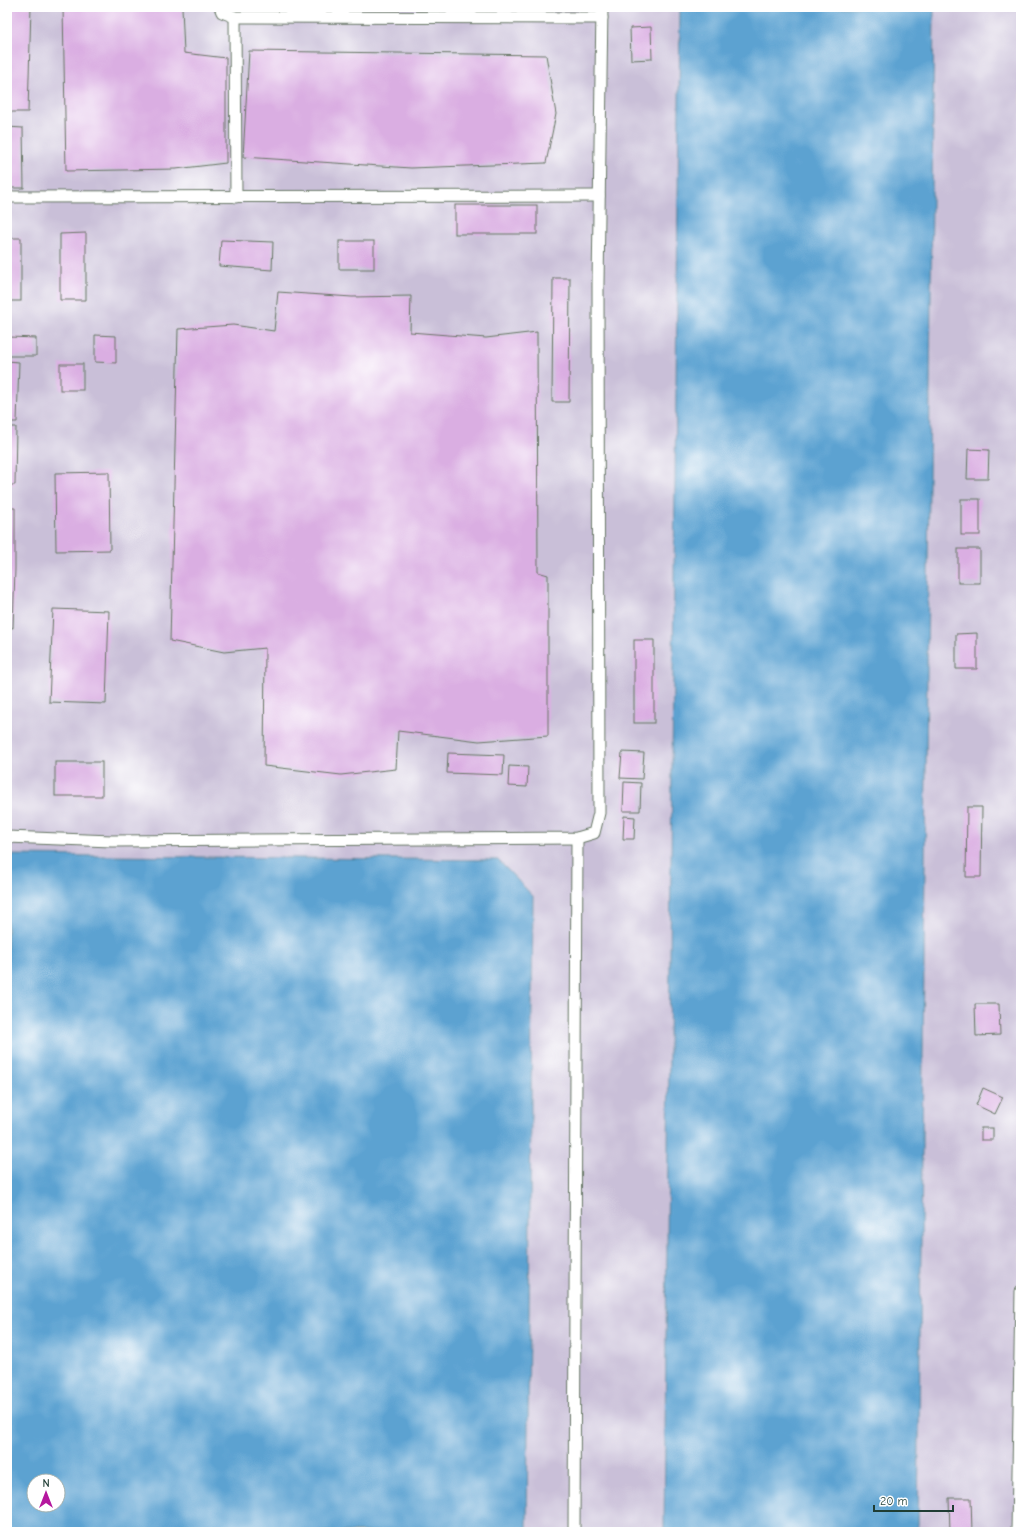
<svg xmlns="http://www.w3.org/2000/svg" width="1028" height="1539" viewBox="0 0 1028 1539" font-family="'Comic Neue',sans-serif">
	<style>
		.industrial { fill: #c9bfd8 }
		.water { fill: #5ba2d1; stroke: #3d7082; fill-rule: evenodd }
		.building { fill: #daaee2 }
		.lines { fill: none; stroke-linecap: round; stroke-linejoin: round }
		.service-casing { stroke: #667664; stroke-width: 13 }
		.service { stroke: #fff; stroke-width: 11 }
	</style>
	<rect width="100%" height="100%" fill="#fff"/>
	<filter id="ink" filterUnits="userSpaceOnUse"><feTurbulence type="fractalNoise" baseFrequency=".025" numOctaves="2"/><feDisplacementMap in="SourceGraphic" scale="8" xChannelSelector="R" yChannelSelector="G"/><feConvolveMatrix kernelMatrix="1 2 1 2 8 2 1 2 1" color-interpolation-filters="sRGB"/></filter>
	<filter id="wash" filterUnits="userSpaceOnUse"><feTurbulence type="fractalNoise" baseFrequency=".012" numOctaves="4" result="noise"/><feDisplacementMap in="SourceGraphic" scale="16" xChannelSelector="R" yChannelSelector="G"/><feGaussianBlur stdDeviation="0.9" result="paint"/><feColorMatrix in="noise" values="0 0 0 0 0 0 0 0 0 0 0 0 0 0 0 0 0 1.4 0 .05"/><feComposite in="paint" operator="in"/></filter>
	<g filter="url(#wash)">
		<rect width="100%" height="100%" fill="#e9e1be"/>
		<!-- industrial -->
		<polygon class="industrial" points="7,7 1021,7 1021,1532 527,1532 533,896 498,860 7,855"/>
		<!-- water -->
		<g class="water">
			<polygon points="680,7 934,7 918,1532 664,1532"/>
			<path d="M7 855 498 860 533 896 527 1532H7ZM34 1481H58V1505H34Z"/>
		</g>
		<g id="blocks">
			<!-- building -->
			<g class="building">
				<polygon points="7,7 31,7 28,112 7,112"/>
				<polygon points="63,7 182,7 184,53 226,58 226,163 176,169 66,171"/>
				<polygon points="651,27 652,59 631,60 630,28"/>
				<polygon points="249,51 546,55 556,114 546,163 411,168 243,157"/>
				<polygon points="7,127 23,128 24,188 7,188"/>
				<rect x="455" y="205" width="82" height="29"/>
				<polygon points="86,233 86,300 60,300 60,234"/>
				<rect x="7" y="238" width="14" height="63"/>
				<polygon points="221,240 273,242 272,270 219,266"/>
				<rect x="339" y="241" width="35" height="28"/>
				<polygon points="553,278 570,278 569,402 552,402"/>
				<polygon points="278,292 352,297 411,296 410,332 486,338 537,332 538,572 548,575 548,736 479,741 398,731 396,769 341,775 264,766 265,648 224,652 170,641 178,329 233,325 274,331"/>
				<polygon points="95,335 116,336 116,363 95,362"/>
				<polygon points="9,337 36,338 36,356 9,356"/>
				<polygon points="7,361 19,362 17,422 7,422"/>
				<rect x="60" y="364" width="23" height="26"/>
				<polygon points="7,427 16,427 15,485 7,485"/>
				<polygon points="968,449 989,450 988,479 967,479"/>
				<polygon points="109,472 110,550 56,551 55,473"/>
				<rect x="961" y="499" width="19" height="36"/>
				<polygon points="7,508 15,508 15,569 13,628 7,627"/>
				<rect x="958" y="549" width="22" height="34"/>
				<polygon points="53,609 109,611 106,704 49,702"/>
				<polygon points="977,633 977,669 956,669 956,634"/>
				<rect x="634" y="640" width="20" height="83"/>
				<polygon points="622,752 644,753 642,779 620,778"/>
				<polygon points="448,753 504,755 503,775 447,773"/>
				<rect x="55" y="762" width="47" height="34"/>
				<polygon points="509,766 528,767 527,787 508,786"/>
				<polygon points="624,782 641,783 640,811 623,811"/>
				<polygon points="967,807 982,807 981,877 966,877"/>
				<polygon points="624,816 635,817 634,839 623,839"/>
				<polygon points="975,1004 999,1004 1000,1035 976,1036"/>
				<polygon points="983,1088 1003,1097 995,1114 976,1105"/>
				<rect x="981" y="1128" width="12" height="12"/>
				<polygon points="949,1498 971,1498 972,1532 950,1532"/>
			</g>
		</g>
	</g>
	<g filter="url(#ink)">
		<use href="#blocks" fill-opacity="0" stroke="#667664" stroke-width="1"/>
		<g class="lines">
			<defs>
				<g id="service">
					<polyline points="220,7 222,12 235,17 602,18"/>
					<polyline points="235,17 236,197"/>
					<polyline points="7,197 599,196"/>
					<polyline points="7,837 112,841 577,838 594,833 599,813 598,284 602,7"/>
					<polyline points="574,1532 577,838"/>
					<polyline points="1017,1532 1021,1291"/>
				</g>
			</defs>
			<!-- service casing -->
			<use href="#service" class="service-casing"/>
			<!-- service -->
			<use href="#service" class="service"/>
		</g>
	</g>
	<!-- margin -->
	<rect width="1028" height="1539" fill="none" stroke="#fff" stroke-width="24"/>
	<!-- north arrow -->
	<g transform="translate(46 1493)"><circle r="19" fill="#ffffff" stroke="#a5b1ae"/>
	<path d="M0-3L7 15L0 10L-7 15Z" fill="#b5179e"/>
	<text y="-6" font-size="11" font-weight="bold" text-anchor="middle" fill="#1f3d34">N</text>
	</g>
	<!-- scale -->
	<path d="M874 1505v6h79v-6" fill="none" stroke="#1f3d34" stroke-width="2"/>
	<text x="880" y="1505" font-size="12" fill="#1f3d34" stroke="#ffffff" stroke-width="3" paint-order="stroke">20 m</text>
</svg>
